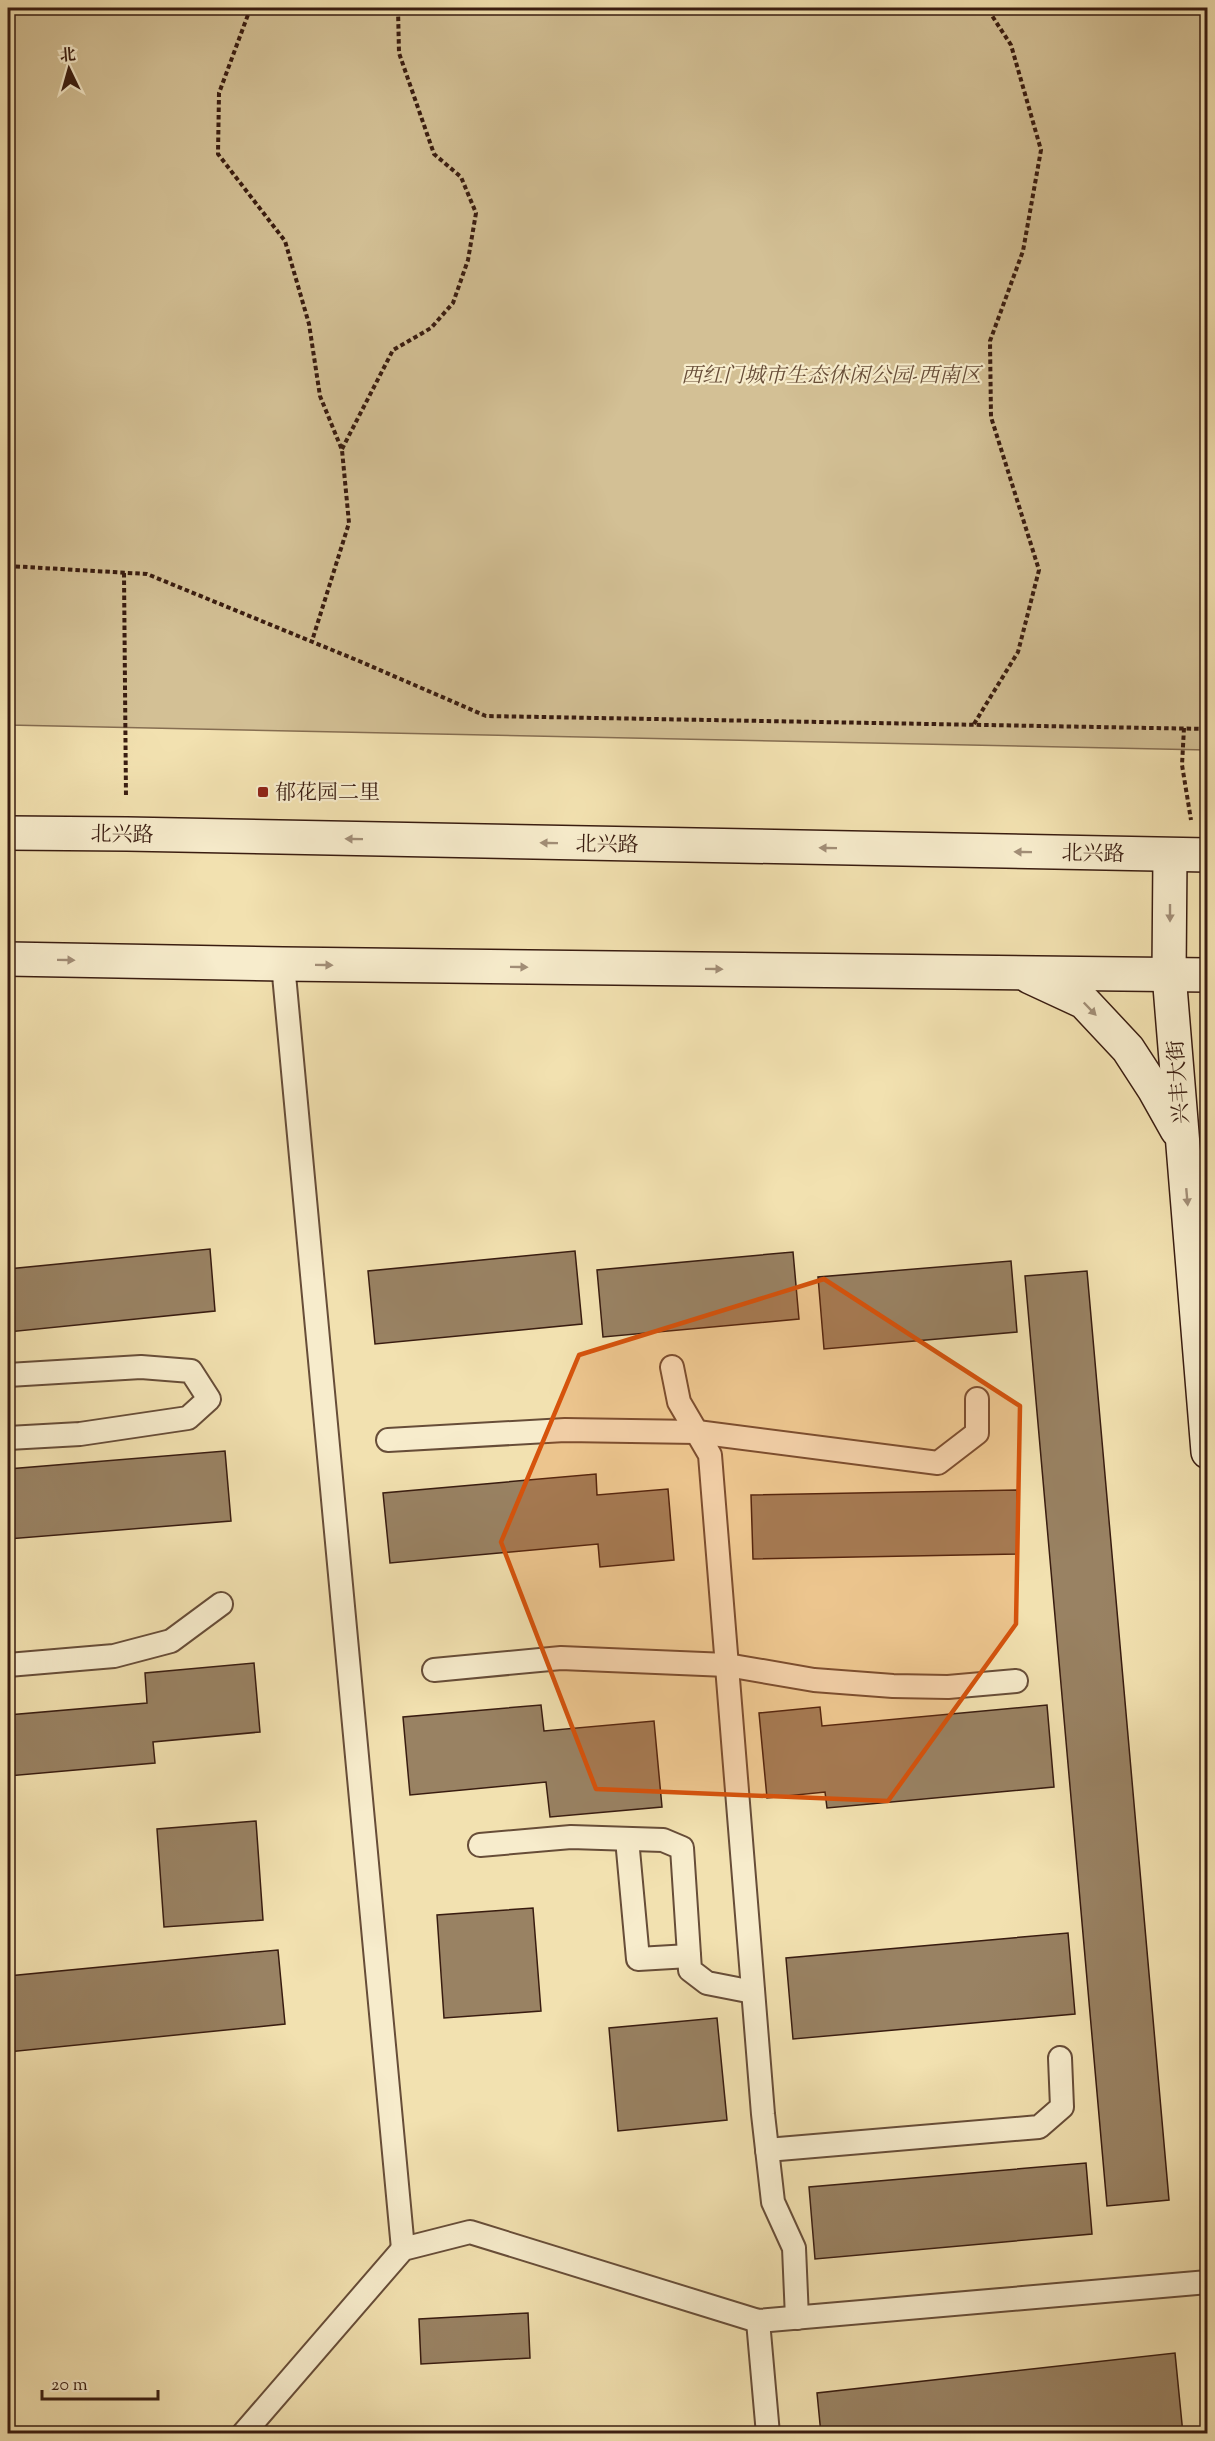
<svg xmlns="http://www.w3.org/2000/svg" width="1215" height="2441" viewBox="0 0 1215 2441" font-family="'Sorts Mill Goudy','Noto Serif SC',serif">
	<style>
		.green { fill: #d3c095; stroke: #866e52; stroke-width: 1.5 }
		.building { fill: #998263; stroke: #391c10; stroke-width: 1.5 }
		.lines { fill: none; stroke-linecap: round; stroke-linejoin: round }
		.lane-casing { stroke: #674d38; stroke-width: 26 }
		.secondary-casing { stroke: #391c10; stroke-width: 36 }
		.path { stroke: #391c10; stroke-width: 4; stroke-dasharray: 4.5 3; stroke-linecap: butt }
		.lane { stroke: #f7eccc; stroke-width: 22 }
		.secondary { stroke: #f7eccc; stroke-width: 33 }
		.oneway { fill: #a28e77 }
		.marked { fill: #d6530c; fill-opacity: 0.2; stroke: #d6530c; stroke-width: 4.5; stroke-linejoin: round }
		.poi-dot { fill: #8f2418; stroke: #f7eccc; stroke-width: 2 }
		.labels { text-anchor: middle; stroke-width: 4.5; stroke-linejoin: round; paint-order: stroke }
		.park-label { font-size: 21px; font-style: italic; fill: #674d38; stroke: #f7eccc }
		.poi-label { font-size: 21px; fill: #391c10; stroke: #f7eccc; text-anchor: start }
		.street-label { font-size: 21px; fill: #391c10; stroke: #f7eccc }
	</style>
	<rect width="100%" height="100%" fill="#f2e1b0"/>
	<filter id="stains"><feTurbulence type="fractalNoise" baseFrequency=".00333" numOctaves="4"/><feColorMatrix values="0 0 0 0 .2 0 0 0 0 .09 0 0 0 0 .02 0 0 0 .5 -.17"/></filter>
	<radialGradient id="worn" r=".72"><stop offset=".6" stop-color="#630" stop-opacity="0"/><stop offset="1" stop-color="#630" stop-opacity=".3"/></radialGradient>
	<!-- green -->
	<polygon class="green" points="8,8 1207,8 1207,750 8,725"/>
	<!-- building -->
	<g class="building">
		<polygon points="210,1249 215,1311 8,1332 8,1269"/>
		<polygon points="575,1251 582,1324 375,1344 368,1271"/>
		<polygon points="793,1252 799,1319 603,1337 597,1270"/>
		<polygon points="1011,1261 1017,1332 824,1349 818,1277"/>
		<polygon points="1087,1271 1169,2200 1107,2206 1025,1276"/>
		<polygon points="225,1451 231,1521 8,1539 8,1469"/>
		<polygon points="596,1474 597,1495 668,1489 674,1560 600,1567 598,1544 390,1563 383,1493"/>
		<polygon points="1017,1490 1018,1554 753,1559 751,1495"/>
		<polygon points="254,1663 260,1732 153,1742 155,1763 8,1776 8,1715 147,1703 145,1673"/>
		<polygon points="541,1705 544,1731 654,1721 662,1807 550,1817 546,1782 410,1795 403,1717"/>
		<polygon points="1047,1705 1054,1787 827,1808 825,1792 767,1798 759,1713 820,1707 822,1726"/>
		<polygon points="256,1821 263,1920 164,1927 157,1829"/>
		<polygon points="533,1908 541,2011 444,2018 437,1915"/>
		<polygon points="1068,1933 1075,2014 793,2039 786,1958"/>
		<polygon points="278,1950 285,2024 8,2052 8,1976"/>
		<polygon points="717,2018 727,2120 618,2131 609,2028"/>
		<polygon points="1086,2163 1092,2234 815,2259 809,2187"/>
		<polygon points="528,2313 530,2358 421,2364 419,2319"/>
		<polygon points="1175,2353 1183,2434 821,2434 817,2393"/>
	</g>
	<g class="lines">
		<defs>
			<g id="lane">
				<polyline points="283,964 403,2249"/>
				<polyline points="672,1367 679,1402 710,1455 763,2114 773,2202 794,2248 797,2318"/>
				<polyline points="8,1375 141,1367 191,1371 209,1399 188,1418 80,1434 8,1438"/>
				<polyline points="388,1440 565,1430 697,1432 938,1463 977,1433 977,1399"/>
				<polyline points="8,1665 114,1656 171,1641 221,1604"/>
				<polyline points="434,1670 561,1658 727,1665 814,1680 893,1686 948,1687 1016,1681"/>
				<polyline points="627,1839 638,1959 689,1956"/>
				<polyline points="480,1845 571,1837 663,1840 682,1848 690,1970 707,1983 753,1992"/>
				<polyline points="767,2150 1039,2127 1062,2107 1060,2058"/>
				<polyline points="758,2321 768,2434"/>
				<polyline points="243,2434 403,2249 470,2232 758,2321 1208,2282"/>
			</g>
			<g id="secondary">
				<polyline points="8,833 127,834 1208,855"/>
				<polyline points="1170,855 1169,974 1208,1452"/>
				<polyline points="8,959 283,964 1208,975"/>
				<polyline points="1030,977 1084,1002 1128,1049 1154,1089 1177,1130"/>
			</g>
		</defs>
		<!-- lane casing -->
		<use href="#lane" class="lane-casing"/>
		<!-- secondary casing -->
		<use href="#secondary" class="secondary-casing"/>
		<!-- path -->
		<g class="path">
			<polyline points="248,8 249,12 219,93 218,154 285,241 309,324 320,396 342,450 349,523 312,641"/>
			<polyline points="342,449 393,350 431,328 453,303 468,260 476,213 461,177 434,154 399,53 398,8"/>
			<polyline points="8,566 147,574 359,661 486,716 1208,729"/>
			<polyline points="124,573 126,798"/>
			<polyline points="974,724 1018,652 1039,570 991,417 990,341 1023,251 1041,150 1011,45 987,8"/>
			<polyline points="1184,728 1182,765 1191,820"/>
		</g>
		<!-- lane -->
		<use href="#lane" class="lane"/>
		<!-- secondary -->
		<use href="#secondary" class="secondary"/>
	</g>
	<!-- one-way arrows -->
	<defs><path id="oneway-solid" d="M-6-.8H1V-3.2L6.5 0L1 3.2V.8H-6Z" transform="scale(1.5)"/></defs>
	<g class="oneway">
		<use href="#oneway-solid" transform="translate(354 839) rotate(-179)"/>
		<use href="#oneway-solid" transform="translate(549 843) rotate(-179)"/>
		<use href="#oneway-solid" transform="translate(828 848) rotate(-179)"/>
		<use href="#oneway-solid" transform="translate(1023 852) rotate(-179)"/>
		<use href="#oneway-solid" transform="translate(1170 913) rotate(90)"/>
		<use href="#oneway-solid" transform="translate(66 960) rotate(1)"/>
		<use href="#oneway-solid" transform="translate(324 965) rotate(1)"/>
		<use href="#oneway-solid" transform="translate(519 967) rotate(1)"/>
		<use href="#oneway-solid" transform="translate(714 969) rotate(1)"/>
		<use href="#oneway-solid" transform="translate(1090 1009) rotate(46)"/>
		<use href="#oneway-solid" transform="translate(1187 1197) rotate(85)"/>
	</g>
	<!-- marked area -->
	<path class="marked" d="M824 1279 1020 1406 1016 1624 888 1801 596 1789 501 1542 579 1355Z"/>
	<!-- markers -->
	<rect class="poi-dot" x="257" y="786" width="12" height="12" rx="3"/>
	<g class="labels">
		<!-- park labels -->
		<g class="park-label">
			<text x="831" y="382">西红门城市生态休闲公园-西南区</text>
		</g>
		<!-- poi labels -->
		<g class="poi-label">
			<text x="275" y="799">郁花园二里</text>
		</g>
		<!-- street labels -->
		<g class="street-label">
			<text transform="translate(122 834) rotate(1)" y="7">北兴路</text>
			<text transform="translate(607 844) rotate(1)" y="7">北兴路</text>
			<text transform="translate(1093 853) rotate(1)" y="7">北兴路</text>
			<text transform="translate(1178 1082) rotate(-94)" y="7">兴丰大街</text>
		</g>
	</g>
	<!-- margin -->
	<rect width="1215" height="2441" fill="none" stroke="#f2e1b0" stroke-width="30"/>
	<rect x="9" y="9" width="1197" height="2423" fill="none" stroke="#391c10" stroke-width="3"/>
	<rect x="15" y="15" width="1185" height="2411" fill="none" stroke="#391c10" stroke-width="1.5"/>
	<!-- north arrow -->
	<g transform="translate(69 69) rotate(355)" stroke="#f7eccc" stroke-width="4.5" paint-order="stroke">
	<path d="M0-4.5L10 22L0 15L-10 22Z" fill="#391c10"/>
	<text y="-9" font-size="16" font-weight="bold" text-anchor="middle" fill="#391c10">北</text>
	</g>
	<!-- scale -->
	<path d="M42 2390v9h116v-9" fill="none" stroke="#391c10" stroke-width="3"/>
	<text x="51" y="2390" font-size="18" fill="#391c10" stroke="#f7eccc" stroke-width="4.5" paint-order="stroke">20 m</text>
	<rect width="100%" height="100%" filter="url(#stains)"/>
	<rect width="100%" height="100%" fill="url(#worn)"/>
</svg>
